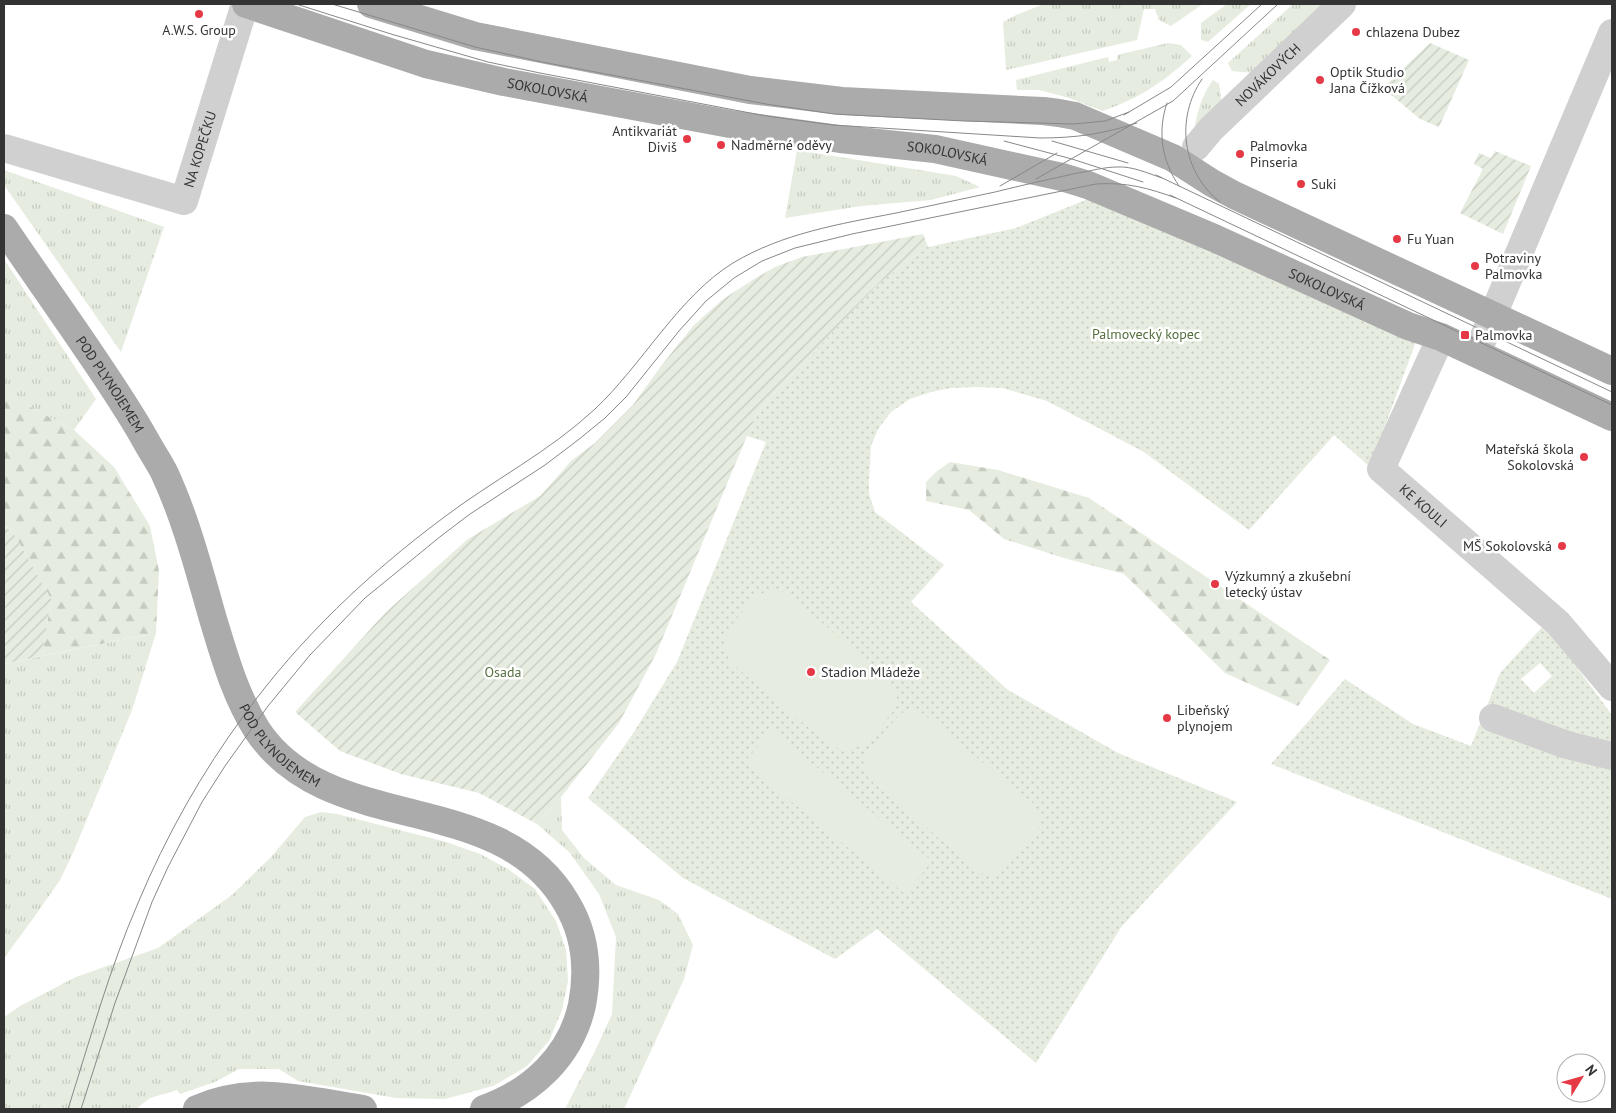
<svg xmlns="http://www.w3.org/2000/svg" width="1616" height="1113" viewBox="0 0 1616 1113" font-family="'PT Sans',sans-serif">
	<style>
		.grass { fill: url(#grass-tufts) }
		.forest { fill: url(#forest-firs) }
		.park { fill: url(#park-dots); fill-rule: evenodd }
		.garden { fill: url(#garden-furrows) }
		.pitch { fill: #e6ecdf }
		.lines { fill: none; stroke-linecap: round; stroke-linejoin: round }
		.minor { stroke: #d0d0d0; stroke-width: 28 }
		.major { stroke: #ababab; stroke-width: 28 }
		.tram { stroke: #888; stroke-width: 1 }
		.poi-dot { fill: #e63946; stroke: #fff; stroke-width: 2 }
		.labels { text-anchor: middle; stroke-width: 5; stroke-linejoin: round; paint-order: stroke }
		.poi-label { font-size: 14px; fill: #333; stroke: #fff; text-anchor: start }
		.street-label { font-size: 14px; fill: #333; stroke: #fff }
		.park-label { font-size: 14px; fill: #56703f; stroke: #fff }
	</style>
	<defs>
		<pattern id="grass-tufts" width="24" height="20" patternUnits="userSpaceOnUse" patternTransform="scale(1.25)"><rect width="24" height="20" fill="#e6ecdf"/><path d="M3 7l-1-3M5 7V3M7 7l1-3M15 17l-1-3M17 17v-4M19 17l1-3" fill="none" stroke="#c6cbc0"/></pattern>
		<pattern id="forest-firs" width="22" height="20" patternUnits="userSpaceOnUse" patternTransform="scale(1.25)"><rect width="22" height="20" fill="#e6ecdf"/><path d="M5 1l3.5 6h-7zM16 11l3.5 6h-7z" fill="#c6cbc0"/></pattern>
		<pattern id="park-dots" width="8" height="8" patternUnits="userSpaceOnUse" patternTransform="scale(1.25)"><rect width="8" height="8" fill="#e6ecdf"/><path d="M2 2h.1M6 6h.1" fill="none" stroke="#c6cbc0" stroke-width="1.8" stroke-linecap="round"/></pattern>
		<pattern id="garden-furrows" width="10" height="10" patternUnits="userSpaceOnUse" patternTransform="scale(1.25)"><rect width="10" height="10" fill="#e6ecdf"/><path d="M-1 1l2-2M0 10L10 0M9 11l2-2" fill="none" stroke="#c6cbc0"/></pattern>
	</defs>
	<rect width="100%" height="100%" fill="#fff"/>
	<!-- grass -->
	<g class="grass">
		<polygon points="1044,4 1203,4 1171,26 1159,20 1155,9 1144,9 1137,40 1006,70 1003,22 1016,15"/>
		<polygon points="1227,4 1251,4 1208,42 1201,40 1201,23"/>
		<polygon points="1293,4 1323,4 1252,73 1232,71 1228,63"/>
		<path d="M1168 43 1181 45 1192 56C1163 82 1140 98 1103 111L1066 97 1039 90H1017L1016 80 1108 57 1109 62 1117 60V55Z"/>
		<path d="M1213 80 1219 84 1222 103 1198 127 1195 126C1198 108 1203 94 1213 80Z"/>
		<polygon points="797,150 956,176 980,187 931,200 861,206 785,218"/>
		<polygon points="4,170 164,227 121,352 4,185"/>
		<polygon points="4,259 96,399 74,430 4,393"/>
		<polygon points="156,633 132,710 73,853 60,880 32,920 4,958 4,664"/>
		<polygon points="561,797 562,830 584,858 616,885 659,900 678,914 693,945 684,979 624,1109 565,1109 596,1049 612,1014 616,937 599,894 570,853 537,824"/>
		<polygon points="321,812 337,814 446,842 480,854 508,869 535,889 556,921 566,950 568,981 562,1010 549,1041 526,1067 493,1086 445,1099 396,1098 298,1081 279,1069 239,1069 215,1082 180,1094 177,1090 150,1098 136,1109 4,1109 4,1017 20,1006 76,977 158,948 232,895 272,856 305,817"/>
	</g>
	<!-- forest -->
	<g class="forest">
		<polygon points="4,393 74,430 114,467 150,526 159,571 156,633 42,656 51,599 13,532 4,525"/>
		<polygon points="950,462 998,470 1089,498 1330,660 1298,706 1225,673 1124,574 1064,558 1004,539 969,510 926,501 926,482 936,472"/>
	</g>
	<!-- park -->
	<g class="park">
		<polygon points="1093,197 1418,336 1370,467 1334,435 1249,530 1144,452 1047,401 1002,388 977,387 951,388 931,392 910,399 891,412 878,429 871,446 869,480 869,494 875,512 944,565 911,602 1008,690 1118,753 1237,802 1122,926 1036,1063 877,929 835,959 683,878 588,798 634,732 677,662 766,442 747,436 757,412 877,285 911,258 928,247 1016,228"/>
		<path d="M1545 624 1612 715V899L1271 764 1345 679 1413 724 1471 746 1500 673ZM1540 663 1552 676 1534 693 1521 679Z"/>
	</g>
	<!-- garden -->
	<g class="garden">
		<polygon points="1430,43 1469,60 1439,127 1420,119 1383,88"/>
		<polygon points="1495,151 1531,166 1503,234 1460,213 1483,169 1474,164 1479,153 1491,158"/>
		<polygon points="923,234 928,247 911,258 877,285 757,412 656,654 619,723 561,797 537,824 479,793 401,774 340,751 295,712 386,612 468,539 540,496 572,460 595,443 633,405 661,366 693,326 722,300 754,279 775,267 802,257"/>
		<polygon points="4,526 13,532 51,599 42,656 4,664"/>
	</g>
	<!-- pitch -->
	<g class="pitch">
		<polygon points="771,589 788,593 890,682 897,698 892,713 865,744 850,750 833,748 730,662 724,647 728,629 755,597"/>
		<polygon points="916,708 1034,804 1040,817 1038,830 1006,868 994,874 980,873 870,780 864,769 863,756 901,713"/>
		<polygon points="771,730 932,861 905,894 744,763"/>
	</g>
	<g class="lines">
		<!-- minor -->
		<g class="minor">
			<path id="s1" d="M1196 147 1211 129 1342 4"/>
			<path id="s2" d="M4 148 184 201 245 4"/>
			<path id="s3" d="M1441 337 1381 469 1558 623 1612 687"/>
			<polyline points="1477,353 1612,33"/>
			<polyline points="1493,718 1567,745 1612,756"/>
		</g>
		<!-- major -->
		<g class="major">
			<path id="s4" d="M246 4 426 64 504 82 730 124 840 139 935 149 1062 177 1088 185 1214 238 1408 326 1441 337 1612 417"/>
			<polyline points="371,4 475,36 750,90 842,101 1043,111 1059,113 1075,116 1173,158 1212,183 1234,195 1612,371"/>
			<path id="s5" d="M4 228C33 271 63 313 92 356 111 384 130 412 146 441 152 452 159 462 164 472 186 519 199 570 213 619 225 658 235 695 257 730 328 838 499 787 566 902 585 933 589 969 582 1005 571 1056 532 1092 484 1109"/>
			<path d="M197 1109C253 1084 305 1100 363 1109"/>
		</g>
		<!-- tram -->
		<g class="tram">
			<path d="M296 4 391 34 488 62 540 73 766 116 833 125 1040 138C1076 138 1103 134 1137 123"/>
			<polyline points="332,4 475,47 542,62 766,104 834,114 964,121 1074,124 1105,121 1129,112"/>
			<path d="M1202 79C1175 119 1182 172 1220 202"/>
			<path d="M1167 103C1157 132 1162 161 1179 186"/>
			<polyline points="1124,115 1171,87 1262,4"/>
			<polyline points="1004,141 1072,159 1143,182"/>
			<polyline points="1052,141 1128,163"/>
			<polyline points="1156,175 1612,392"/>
			<polyline points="1036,179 1173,101 1278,4"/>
			<polyline points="1000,186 1057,153"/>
			<polyline points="1170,195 1612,405"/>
			<path d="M68 1109C90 1040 109 970 138 903 166 836 202 772 245 714 300 638 368 574 443 518 493 480 549 452 595 409 642 365 679 296 733 263 783 233 840 224 896 213 929 206 962 199 995 192 1023 185 1050 179 1078 173 1091 171 1104 167 1117 167 1132 166 1147 173 1162 178"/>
			<path d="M81 1109 115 1003 152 902 168 867 202 802 225 766 268 706 310 655 365 598 441 536 470 514 545 465 578 440 605 418 626 397 679 331 706 301 734 278 762 261 795 248 852 234 1096 184C1127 182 1148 188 1176 198"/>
		</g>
	</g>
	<!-- markers -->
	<g class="poi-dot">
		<circle cx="199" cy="14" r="5"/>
		<circle cx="1356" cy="32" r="5"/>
		<circle cx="1320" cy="80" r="5"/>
		<circle cx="687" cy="139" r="5"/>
		<circle cx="721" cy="145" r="5"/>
		<circle cx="1240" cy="154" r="5"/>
		<circle cx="1301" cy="184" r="5"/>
		<circle cx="1397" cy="239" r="5"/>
		<circle cx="1475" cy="266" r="5"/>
		<rect x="1460" y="330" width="10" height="10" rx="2.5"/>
		<circle cx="1584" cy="457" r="5"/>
		<circle cx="1562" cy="546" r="5"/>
		<circle cx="1215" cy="584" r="5"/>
		<circle cx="811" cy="672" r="5"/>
		<circle cx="1167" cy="718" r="5"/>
	</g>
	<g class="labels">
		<!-- poi labels -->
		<g class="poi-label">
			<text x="199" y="35" text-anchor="middle">A.W.S. Group</text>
			<text x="1366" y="37">chlazena Dubez</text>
			<text x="1330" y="77">Optik Studio<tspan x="1330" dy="16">Jana Čížková</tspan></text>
			<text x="677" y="136" text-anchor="end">Antikvariát<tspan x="677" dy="16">Diviš</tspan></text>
			<text x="731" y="150">Nadměrné oděvy</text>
			<text x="1250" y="151">Palmovka<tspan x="1250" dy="16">Pinseria</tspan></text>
			<text x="1311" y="189">Suki</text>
			<text x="1407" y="244">Fu Yuan</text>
			<text x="1485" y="263">Potraviny<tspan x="1485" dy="16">Palmovka</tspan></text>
			<text x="1475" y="340">Palmovka</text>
			<text x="1574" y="454" text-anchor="end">Mateřská škola<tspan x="1574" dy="16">Sokolovská</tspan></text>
			<text x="1552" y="551" text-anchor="end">MŠ Sokolovská</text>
			<text x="1225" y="581">Výzkumný a zkušební<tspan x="1225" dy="16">letecký ústav</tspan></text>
			<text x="821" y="677">Stadion Mládeže</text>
			<text x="1177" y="715">Libeňský<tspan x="1177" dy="16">plynojem</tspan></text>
		</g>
		<!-- street labels -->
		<g class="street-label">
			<text dy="5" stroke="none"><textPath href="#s1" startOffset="102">NOVÁKOVÝCH</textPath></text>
			<text dy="5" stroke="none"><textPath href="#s4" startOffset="314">SOKOLOVSKÁ</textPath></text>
			<text dy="5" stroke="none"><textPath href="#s2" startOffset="242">NA KOPEČKU</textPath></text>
			<text dy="5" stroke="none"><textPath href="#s4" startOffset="719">SOKOLOVSKÁ</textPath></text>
			<text dy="5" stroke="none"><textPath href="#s4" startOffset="1124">SOKOLOVSKÁ</textPath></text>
			<text dy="5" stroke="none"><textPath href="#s5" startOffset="189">POD PLYNOJEMEM</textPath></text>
			<text dy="5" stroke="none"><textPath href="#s3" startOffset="201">KE KOULI</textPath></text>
			<text dy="5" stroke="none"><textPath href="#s5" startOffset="594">POD PLYNOJEMEM</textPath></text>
		</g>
		<!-- park labels -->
		<g class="park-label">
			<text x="1146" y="339">Palmovecký kopec</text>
			<text x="503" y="677">Osada</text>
		</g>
	</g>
	<!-- border -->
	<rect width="1616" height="1113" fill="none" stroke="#333333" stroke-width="10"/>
	<!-- north arrow -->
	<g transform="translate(1581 1078) rotate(53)"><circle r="24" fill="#ffffff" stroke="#adadad"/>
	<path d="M0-4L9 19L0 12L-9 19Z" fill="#e63946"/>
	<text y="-8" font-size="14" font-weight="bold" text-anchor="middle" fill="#333333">N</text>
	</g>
</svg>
